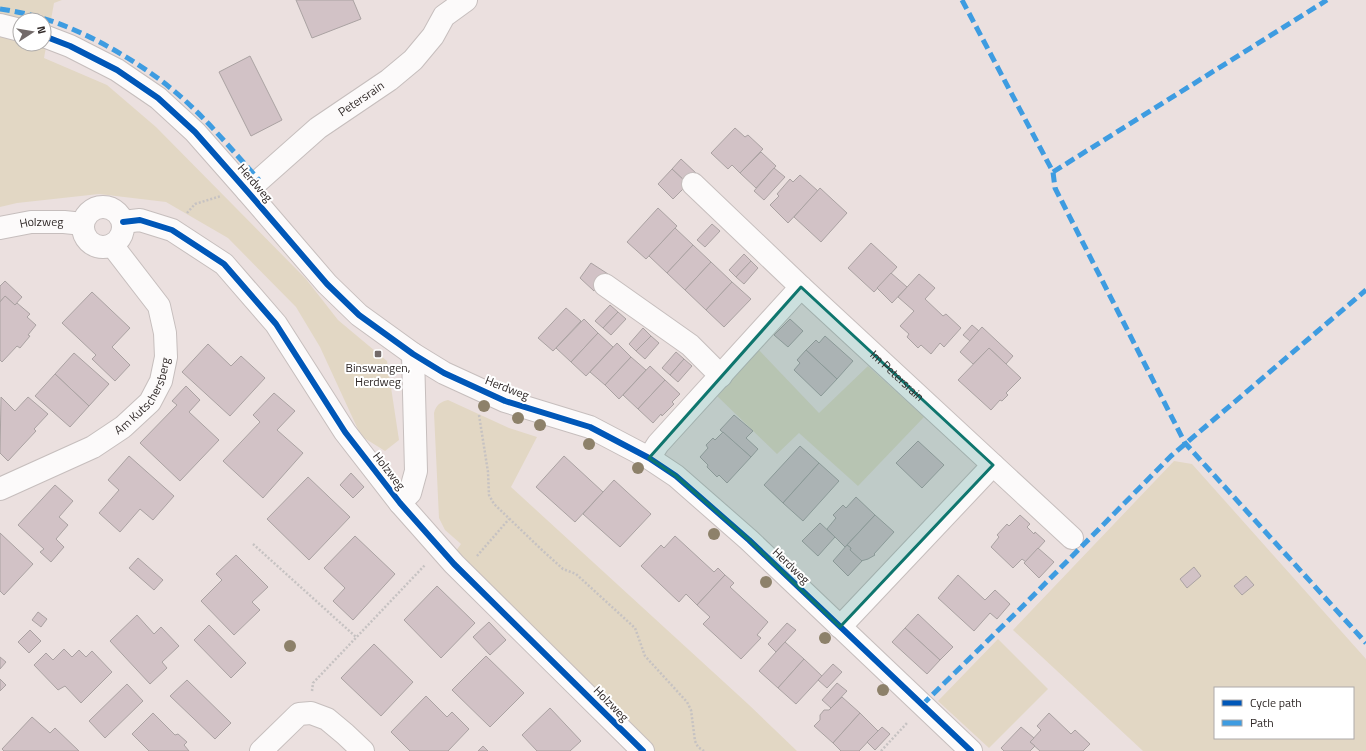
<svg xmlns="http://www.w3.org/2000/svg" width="1366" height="751" viewBox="0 0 1366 751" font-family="'Titillium Web',sans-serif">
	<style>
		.green { fill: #e2d7c4; fill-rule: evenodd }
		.building { fill: #d2c2c6; stroke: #aaa2a2 }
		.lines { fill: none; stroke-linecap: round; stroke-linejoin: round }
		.minor-casing { stroke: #c6bebd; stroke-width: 24 }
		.path { stroke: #c6c2c2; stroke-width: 2.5; stroke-dasharray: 2 2; stroke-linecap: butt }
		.minor { stroke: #fcfafa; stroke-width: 22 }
		.quiet { stroke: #3e9ce1; stroke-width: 5; stroke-dasharray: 10 5; stroke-linecap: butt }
		.cycleway-casing { stroke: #fff; stroke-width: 8 }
		.cycleway { stroke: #0057b8; stroke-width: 6 }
		.tree { fill: #8d816a }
		.marked { fill: #0f766e; fill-opacity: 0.2; stroke: #0f766e; stroke-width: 3; stroke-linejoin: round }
		.poi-dot { fill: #726a69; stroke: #fff; stroke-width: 1.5 }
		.labels { text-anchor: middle; stroke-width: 4; stroke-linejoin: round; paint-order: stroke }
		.street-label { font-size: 12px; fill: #312a29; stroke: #fff }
		.poi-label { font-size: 12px; fill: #312a29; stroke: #fff }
	</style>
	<rect width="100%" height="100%" fill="#ebe0df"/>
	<!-- green -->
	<g class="green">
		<path d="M0 0H62L54 3 44 58 107 85 156 127 306 279 338 320 387 361 399 440 385 451 361 436 320 347 296 307 228 238 166 202 99 194 17 203 0 207ZM20 20H44V44H20Z"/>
		<polygon points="758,349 819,413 868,366 924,417 858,486 799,433 777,454 715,394"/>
		<path d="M448 400 509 428 537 437 511 487 748 704 797 751H644L450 559 461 544 445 530 439 518 434 413C436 405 440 402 448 400Z"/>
		<path d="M1174 461 1192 464 1366 659V751H1143L1013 630ZM1215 688H1353V738H1215Z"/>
		<polygon points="998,639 1048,689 989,748 938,701"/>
	</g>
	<!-- building -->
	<g class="building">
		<polygon points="296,0 353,0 361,19 312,38"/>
		<polygon points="250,56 282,120 251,136 219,72"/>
		<polygon points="735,128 745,137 748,135 763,149 740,173 732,165 728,169 711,153"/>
		<polygon points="761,152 776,166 756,188 740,173"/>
		<polygon points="681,159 697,174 688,184 672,169"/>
		<polygon points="774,168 785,177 764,200 754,191"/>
		<polygon points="672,169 688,184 673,199 658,184"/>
		<polygon points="800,175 818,191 788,223 770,205 779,196 777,194 790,179 793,182"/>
		<polygon points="820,188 847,213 821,242 794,217"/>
		<polygon points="658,208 677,226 646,259 627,242"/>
		<polygon points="712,224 720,231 705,247 697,240"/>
		<polygon points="675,228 693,245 667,273 649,256"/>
		<polygon points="871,243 897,267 874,292 848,268"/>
		<polygon points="693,245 711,262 685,290 667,273"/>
		<polygon points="744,254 751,261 736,277 729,270"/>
		<polygon points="751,261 758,268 744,284 736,277"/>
		<polygon points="711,262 732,282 706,310 685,290"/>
		<polygon points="591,263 608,274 594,291 580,278"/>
		<polygon points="891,273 907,287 892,303 877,288"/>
		<polygon points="919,274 935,288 925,299 943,316 946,314 961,328 944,347 940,343 931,354 921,345 918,348 907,337 909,334 900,326 914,311 898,297"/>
		<polygon points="5,281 22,297 15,305 5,296 0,302 0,286"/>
		<polygon points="732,282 751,299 724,327 706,310"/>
		<polygon points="92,292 130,328 112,347 130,365 115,381 92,359 96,355 62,323"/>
		<polygon points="5,296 15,305 17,303 30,314 27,317 36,325 28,335 30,336 20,348 17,346 2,362 0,360 0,302"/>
		<polygon points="610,305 618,312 603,328 595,321"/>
		<polygon points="566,308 581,321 553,351 538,338"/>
		<polygon points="618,312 626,319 611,335 603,328"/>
		<polygon points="584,319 598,333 571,362 556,348"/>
		<polygon points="790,319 803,331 788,347 774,335"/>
		<polygon points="972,325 979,331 970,341 963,335"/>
		<polygon points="982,327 1013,356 1006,364 989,348 973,364 960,352"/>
		<polygon points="643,328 651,336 636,351 629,344"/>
		<polygon points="598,333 613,347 586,376 571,362"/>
		<polygon points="651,336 659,343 645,359 636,351"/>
		<polygon points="825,336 853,361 837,379 806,350 816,340 819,343"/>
		<polygon points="617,343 631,357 605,385 590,372"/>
		<polygon points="208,344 231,366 241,356 265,378 230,416 182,372"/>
		<polygon points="989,348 1021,378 1006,393 1008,395 1002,401 1000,400 991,410 958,380"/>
		<polygon points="806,350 837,379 821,396 794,370 800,363 797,360"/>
		<polygon points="676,352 684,359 670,375 662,368"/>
		<polygon points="74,353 109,384 89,406 55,374"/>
		<polygon points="631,357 646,370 619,399 605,385"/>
		<polygon points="684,359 692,366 678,382 670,375"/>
		<polygon points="650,366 665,380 638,409 623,395"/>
		<polygon points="55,374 89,406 70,427 35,396"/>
		<polygon points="665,380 680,394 672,402 674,404 662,416 661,414 653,423 638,409"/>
		<polygon points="186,386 200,400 189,412 219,440 180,481 140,443 177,405 172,401"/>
		<polygon points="274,393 295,411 277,430 303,453 263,498 223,461 260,422 253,415"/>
		<polygon points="1,397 15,411 28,397 48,414 34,429 36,431 8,461 0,453"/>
		<polygon points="734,415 753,431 746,438 758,449 751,457 720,430"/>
		<polygon points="723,432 751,457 727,483 719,475 717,477 707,467 708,465 700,457 708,448 706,445 713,438 715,440"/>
		<polygon points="918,441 944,465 922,488 896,463"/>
		<polygon points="800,446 819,463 783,503 764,485"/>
		<polygon points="129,456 174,496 153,520 140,509 120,532 99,513 119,490 108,480"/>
		<polygon points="564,456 603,492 575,522 536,487"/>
		<polygon points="819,463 839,481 803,521 783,503"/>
		<polygon points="351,473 364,487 353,498 340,485"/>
		<polygon points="308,477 350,517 309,560 267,519"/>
		<polygon points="614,480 651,514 620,547 583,514"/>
		<polygon points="55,485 73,501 59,517 68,525 56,539 64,547 51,562 40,552 44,549 18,525"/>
		<polygon points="856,497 875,515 845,547 827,529 836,518 833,515 843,505 846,508"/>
		<polygon points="875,515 894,532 874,554 875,555 868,559 861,561 850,550 851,548 847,545"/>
		<polygon points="1020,515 1030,524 1027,527 1034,534 1035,532 1045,541 1026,562 1022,559 1013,568 991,547 999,537 997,535 1007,524 1009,526"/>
		<polygon points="820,523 835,537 818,556 802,541"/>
		<polygon points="0,533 33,564 4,595 0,591"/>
		<polygon points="355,536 395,574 353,620 333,601 345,588 324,568"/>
		<polygon points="675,536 714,572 718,568 725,575 697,605 686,594 679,602 641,566 661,545 664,548"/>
		<polygon points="847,545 851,548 850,550 862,561 848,576 833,561"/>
		<polygon points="1038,548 1054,562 1039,578 1024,563"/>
		<polygon points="236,555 268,587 252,602 260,610 234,635 201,601 222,580 216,574"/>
		<polygon points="138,558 163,580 154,590 129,568"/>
		<polygon points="1194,567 1201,576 1187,588 1180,579"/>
		<polygon points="725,575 734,583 730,587 768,622 757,635 761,638 741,659 703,624 710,617 697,605"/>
		<polygon points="958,575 985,600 995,590 1010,604 997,619 990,613 974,631 938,598"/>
		<polygon points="1246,576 1254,585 1242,595 1234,586"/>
		<polygon points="437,586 475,623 441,658 404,620"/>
		<polygon points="38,612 47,619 41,627 32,620"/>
		<polygon points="918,614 953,647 940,660 905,628"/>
		<polygon points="137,615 154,634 161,627 179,646 162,662 167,668 150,684 110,641"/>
		<polygon points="489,622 506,640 490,655 473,637"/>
		<polygon points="787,623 796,630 776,652 768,644"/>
		<polygon points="209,625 246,663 231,678 194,640"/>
		<polygon points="905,628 940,660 927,674 892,642"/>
		<polygon points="30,630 41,641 29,653 18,642"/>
		<polygon points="785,642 804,659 778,688 759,671"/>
		<polygon points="374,644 413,682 381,716 341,678"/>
		<polygon points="64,649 72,657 79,650 86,657 92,651 112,672 81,703 65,686 58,690 34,665 46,653 53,660"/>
		<polygon points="486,656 524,693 490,727 452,690"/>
		<polygon points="0,657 6,662 0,669"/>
		<polygon points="804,659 822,676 796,704 778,688"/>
		<polygon points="833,664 842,672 827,688 818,680"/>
		<polygon points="0,679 6,685 0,691"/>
		<polygon points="187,680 231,723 215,739 170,696"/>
		<polygon points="837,683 847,691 831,708 822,700"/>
		<polygon points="127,684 143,701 105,738 89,721"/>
		<polygon points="426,696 447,717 452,712 469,729 448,751 410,751 391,732"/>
		<polygon points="842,697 860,713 833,743 814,726 820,720 820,715 824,710 829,710"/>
		<polygon points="550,708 581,741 570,751 537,751 522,735"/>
		<polygon points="153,713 175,735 178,734 187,742 184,745 189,751 149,751 132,734"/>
		<polygon points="860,713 878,731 859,751 841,751 833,743"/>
		<polygon points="1049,713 1071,734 1075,730 1090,744 1083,751 1040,751 1030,742 1041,730 1037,726"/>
		<polygon points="32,717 50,733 55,728 79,751 4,751 2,749"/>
		<polygon points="882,727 890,734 875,750 867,742"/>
		<polygon points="1021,727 1034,738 1030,742 1035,746 1030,751 1004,751 1001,748"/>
		<polygon points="483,746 488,751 478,751"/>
	</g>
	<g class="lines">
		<defs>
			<g id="minor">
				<polyline points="0,25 20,30"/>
				<polyline points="44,36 70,46 117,70 158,98 195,132 247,191 327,284 359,315 413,354 444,373 505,401 590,427 649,458 676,476 749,540 971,751"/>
				<path id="s1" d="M693 184 801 287 1072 538"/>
				<path id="s2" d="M247 191 318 128 389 80 413 60 433 36 444 16 466 0"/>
				<circle cx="103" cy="227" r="20"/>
				<polyline points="123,222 140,220 172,230 224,264 276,324 345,432 400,503 454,564 643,751"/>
				<path id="s3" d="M0 228 31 222H64L83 224"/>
				<polyline points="605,285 690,345 721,376"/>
				<polyline points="649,458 658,444 801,287"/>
				<path id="s4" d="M0 489 93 447 123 427 150 402 161 381 166 357 165 333 159 306 112 245"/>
				<polyline points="400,503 410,493 416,471 413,354"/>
				<polyline points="840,627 993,465"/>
				<polyline points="261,751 299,714 311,713 327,719 345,734 363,751"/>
			</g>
		</defs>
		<!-- minor casing -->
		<use href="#minor" class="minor-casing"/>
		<!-- path -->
		<g class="path">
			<polyline points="187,213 195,204 221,196"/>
			<polyline points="479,415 488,472 489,495 494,504 542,550 563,569 576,574 635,628 645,656 687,702 691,710 695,741 698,747 704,751"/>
			<polyline points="253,544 356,637"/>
			<polyline points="477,556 509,519"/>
			<polyline points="312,691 313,683 425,565"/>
			<polyline points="881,751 908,722"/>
		</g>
		<!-- minor -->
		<use href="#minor" class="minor"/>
		<!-- quiet -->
		<g class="quiet">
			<polyline points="962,0 1053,172 1055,188 1185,443 1366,643"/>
			<path d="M0 9C14 11 28 14 42 18 83 30 134 59 168 86 202 113 230 148 259 180"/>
			<polyline points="1053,172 1327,0"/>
			<polyline points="922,705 1018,611 1171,456 1366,290"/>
		</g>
		<defs>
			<g id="cycleway">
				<polyline points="44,36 70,46 117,70 158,98 195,132 247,191 327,284 359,315 413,354 444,373 505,401 590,427 649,458 676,476 749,540 971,751"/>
				<polyline points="123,222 140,220 172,230 224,264 276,324 345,432 400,503 454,564 643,751"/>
			</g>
		</defs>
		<!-- cycleway casing -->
		<use href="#cycleway" class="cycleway-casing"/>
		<!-- cycleway -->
		<use href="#cycleway" class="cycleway"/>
	</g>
	<!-- trees -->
	<g class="tree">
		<circle cx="484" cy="406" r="6"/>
		<circle cx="518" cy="418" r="6"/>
		<circle cx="540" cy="425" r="6"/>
		<circle cx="589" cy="444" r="6"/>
		<circle cx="638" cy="468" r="6"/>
		<circle cx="714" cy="534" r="6"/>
		<circle cx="766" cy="582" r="6"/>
		<circle cx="825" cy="638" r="6"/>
		<circle cx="290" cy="646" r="6"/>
		<circle cx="883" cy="690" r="6"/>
	</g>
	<!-- marked area -->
	<path class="marked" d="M801 287 993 465 840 627 749 540 676 476 649 458Z"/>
	<!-- markers -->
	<rect class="poi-dot" x="374" y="350" width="8" height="8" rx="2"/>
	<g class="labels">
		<!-- street labels -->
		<g class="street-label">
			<text dy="4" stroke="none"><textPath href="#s2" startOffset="147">Petersrain</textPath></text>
			<text transform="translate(255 183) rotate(49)" y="4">Herdweg</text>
			<text dy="4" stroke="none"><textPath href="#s3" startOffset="42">Holzweg</textPath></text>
			<text dy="4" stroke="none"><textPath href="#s1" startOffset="280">Im Petersrain</textPath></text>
			<text transform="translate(507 388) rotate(21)" y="4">Herdweg</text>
			<text dy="4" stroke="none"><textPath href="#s4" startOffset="176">Am Kutschersberg</textPath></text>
			<text transform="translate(389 471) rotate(52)" y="4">Holzweg</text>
			<text transform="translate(791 566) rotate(44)" y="4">Herdweg</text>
			<text transform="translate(611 704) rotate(45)" y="4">Holzweg</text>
		</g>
		<!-- poi labels -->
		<g class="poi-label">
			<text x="378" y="372">Binswangen,<tspan x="378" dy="14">Herdweg</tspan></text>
		</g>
	</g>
	<!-- legend -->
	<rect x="1214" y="687" width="140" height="52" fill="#ffffff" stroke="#adaaa9"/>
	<rect x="1222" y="700" width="20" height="6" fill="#0057b8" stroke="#adaaa9"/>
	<text x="1250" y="707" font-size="12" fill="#312a29">Cycle path</text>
	<rect x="1222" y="720" width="20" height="6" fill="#3e9ce1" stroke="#adaaa9"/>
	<text x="1250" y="727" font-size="12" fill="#312a29">Path</text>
	<!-- north arrow -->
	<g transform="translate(32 32) rotate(78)"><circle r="19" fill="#ffffff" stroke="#adaaa9"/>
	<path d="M0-3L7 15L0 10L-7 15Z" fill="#726a69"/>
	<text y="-6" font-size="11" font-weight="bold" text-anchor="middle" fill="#312a29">N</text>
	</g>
</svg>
